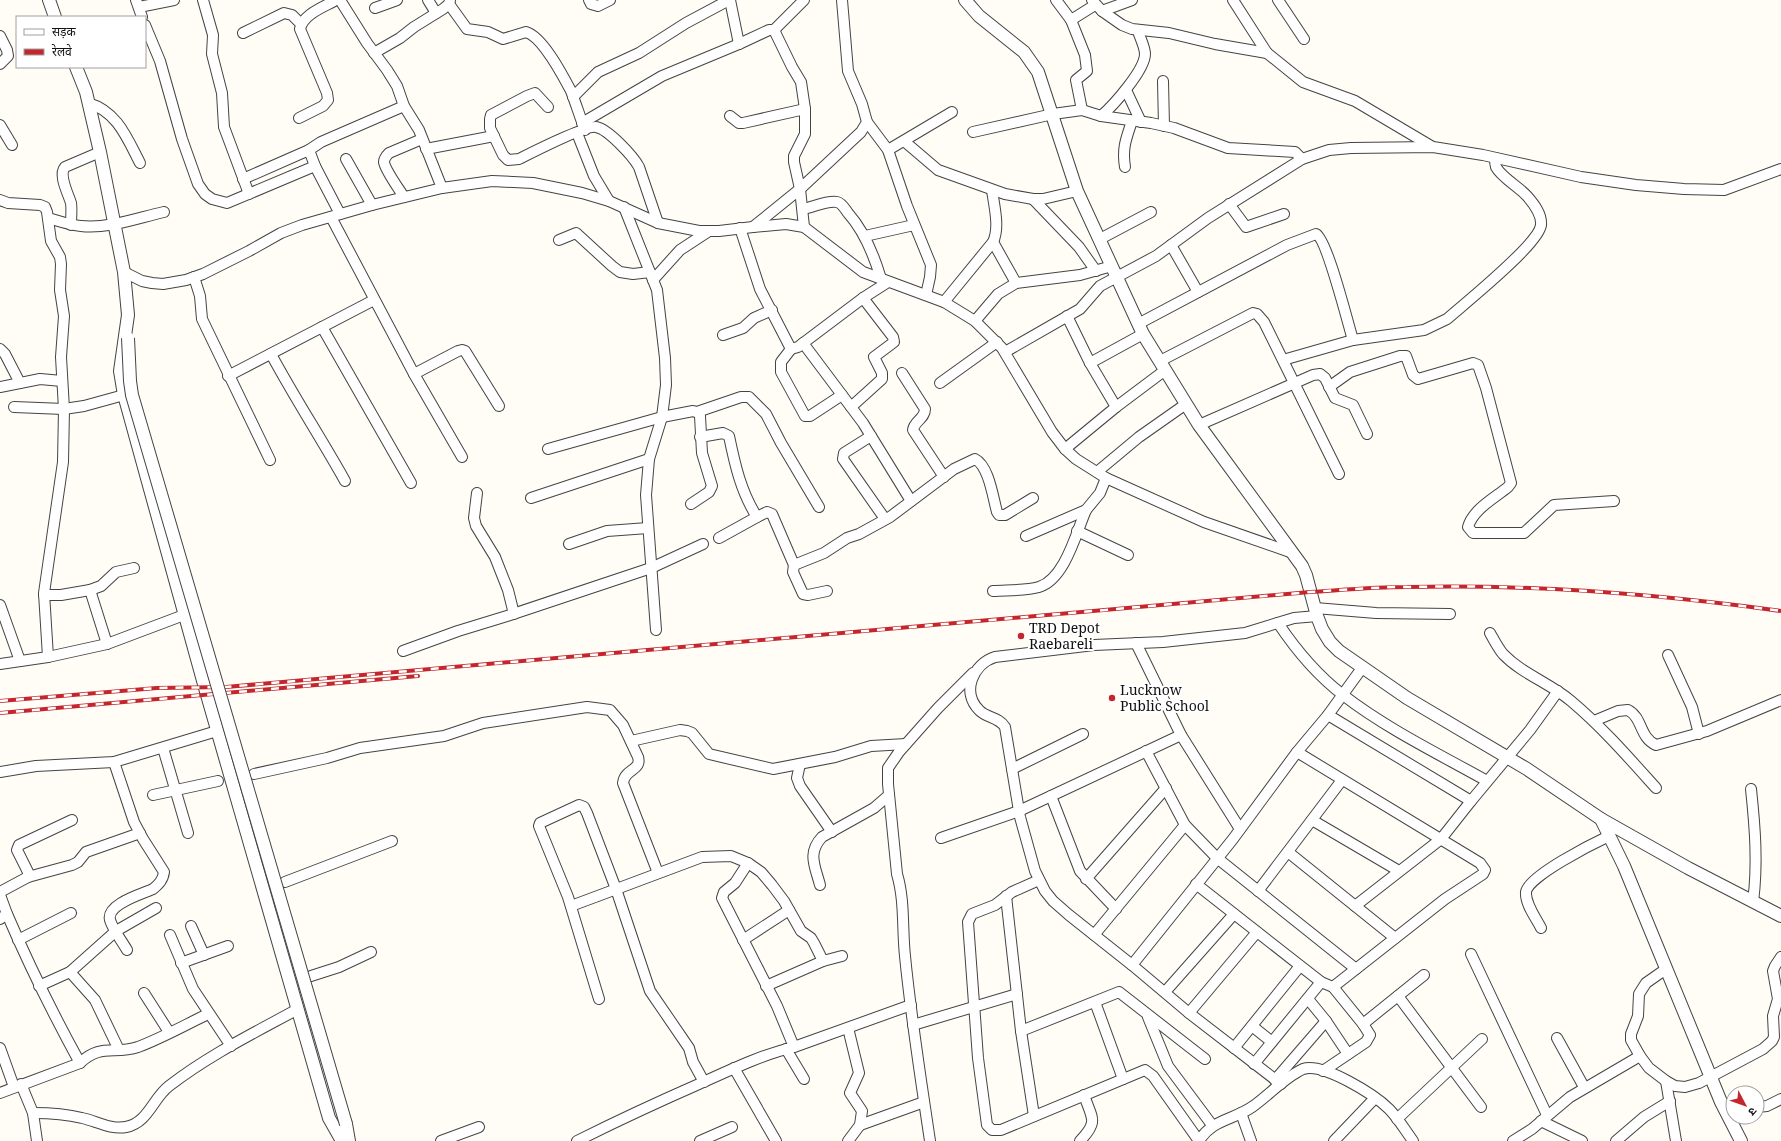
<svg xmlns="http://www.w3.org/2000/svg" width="1781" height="1141" viewBox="0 0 1781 1141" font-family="'Noto Serif','Noto Sans Devanagari',serif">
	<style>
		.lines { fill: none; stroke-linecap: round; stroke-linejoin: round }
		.minor-casing { stroke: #444; stroke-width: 12 }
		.tertiary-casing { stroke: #444; stroke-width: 14 }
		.minor { stroke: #fff; stroke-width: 10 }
		.tertiary { stroke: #fff; stroke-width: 12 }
		.rail-casing { stroke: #c4262e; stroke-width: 4 }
		.rail { stroke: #fff; stroke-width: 2.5; stroke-dasharray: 8; stroke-linecap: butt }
		.tertiary-bridge-casing { stroke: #444; stroke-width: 14; stroke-linecap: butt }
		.tertiary-bridge { stroke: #fff; stroke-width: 12 }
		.poi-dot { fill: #c4262e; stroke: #fff; stroke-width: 1.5 }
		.labels { text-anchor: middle; stroke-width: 4; stroke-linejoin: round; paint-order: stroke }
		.poi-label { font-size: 14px; fill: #111; stroke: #fff; text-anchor: start }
	</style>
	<rect width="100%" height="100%" fill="#fffdf5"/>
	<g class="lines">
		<defs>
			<g id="minor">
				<polyline points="136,0 142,17"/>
				<polyline points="203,0 213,35 212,54 222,93 224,127 249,194"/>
				<polyline points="340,0 367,43 387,70 397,86 404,106 419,130 442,188"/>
				<polyline points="428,0 436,13"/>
				<polyline points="589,0 591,4 598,6 610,0"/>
				<polyline points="730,0 739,44"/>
				<polyline points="1056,0 1071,20 1085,55 1087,71 1076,80 1082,110"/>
				<polyline points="1092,0 1102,11 1122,25 1132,29 1169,33 1215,44 1267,53 1303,82 1355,101 1431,146"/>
				<polyline points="1233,0 1267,53"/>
				<polyline points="1278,0 1304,39"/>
				<path d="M449 4 467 29 488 32 503 39 526 32C543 37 563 76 571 91 576 104 580 117 585 130"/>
				<polyline points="139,7 174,0"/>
				<polyline points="375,8 397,0"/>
				<polyline points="1102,11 1132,0"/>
				<polyline points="1071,20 1095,5"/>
				<polyline points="145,25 160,61 182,139 198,184 205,194 212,199 227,203 315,166"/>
				<polyline points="774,30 804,0"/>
				<polyline points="243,33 284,13 292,15 301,24"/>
				<polyline points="0,36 7,50 8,56 0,64"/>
				<polyline points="374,53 400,38 414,27 443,9 449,4 450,0"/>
				<polyline points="1163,81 1164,126"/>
				<polyline points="1126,90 1141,122"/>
				<polyline points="573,97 598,72 639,53 686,23 729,0"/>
				<path d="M88 103C117 111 127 138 140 163"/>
				<path d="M548 107 535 93 527 96 491 115 490 119V128L503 155 508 160 519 159C531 153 586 125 596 127 608 129 633 156 639 167L658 223"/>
				<polyline points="730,116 739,123 743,123 805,109"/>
				<path d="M1101 116C1113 106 1145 70 1145 54 1145 47 1140 38 1138 31"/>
				<path d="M299 118 323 106 328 100 327 93 300 29C303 14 324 7 336 0"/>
				<polyline points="867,122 888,150 907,206 931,265 930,277 926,295"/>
				<polyline points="582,123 662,76 739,44 769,30 774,30 792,67 801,82 805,109 805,134 794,156 794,162 800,189 804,227"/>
				<polyline points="0,125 12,145"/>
				<polyline points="973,132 1053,114 1082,110 1101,116 1151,123 1174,128 1228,148 1295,152 1302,159"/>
				<polyline points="577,133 594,176 609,201"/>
				<polyline points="904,141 938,170 1005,194 1033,199 1043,199 1077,191"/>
				<polyline points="426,149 494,136"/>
				<polyline points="888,150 952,112"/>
				<polyline points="346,159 372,205"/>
				<path d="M1125 167C1122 148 1126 139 1132 121"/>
				<polyline points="243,179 309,150"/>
				<path d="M404 197C399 189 385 170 384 162 384 158 387 155 389 153L422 139"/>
				<polyline points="1033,199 1079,247 1096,271"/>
				<polyline points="0,200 8,203 40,205 45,207 47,212 51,241 60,257 61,264 60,290 64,316 61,357 64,409 63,462 44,593 48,657"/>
				<polyline points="1229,204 1246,227 1284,214"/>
				<polyline points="624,207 657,290 665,358 666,385 662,417 649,459 646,495 656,630"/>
				<path d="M803 209C813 207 828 200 837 202 842 203 845 209 848 213 865 232 874 255 881 279"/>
				<polyline points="340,214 315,166 309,150 321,142 404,106"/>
				<polyline points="331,217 414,374 462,457"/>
				<path d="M48 218C59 221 69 225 81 226 108 229 137 218 164 212"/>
				<path d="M71 225C71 217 72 210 71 203 68 193 58 175 65 167L100 152"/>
				<polyline points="753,227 800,189 861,132 867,122 862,104 848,71 842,0"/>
				<polyline points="740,228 760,289 791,349 798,347 863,298 888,282"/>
				<polyline points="865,236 914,225"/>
				<polyline points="1100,239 1151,212"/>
				<polyline points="559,240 576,233 612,266 620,272 633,274 650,272"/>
				<polyline points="993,242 1016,283"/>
				<polyline points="1171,245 1198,292"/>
				<polyline points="124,272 142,281 152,283 163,284 186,280 203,274 249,251 281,233 302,225 372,205 442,188 492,181 533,183 582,193 609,201 658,223 699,231 719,231 753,227 786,224 804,227 863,272 944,302 975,321 1002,348 1052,432 1065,449 1076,459 1106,478 1204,522 1293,553"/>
				<polyline points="194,277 200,296 202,319 270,460"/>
				<polyline points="653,280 680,250 709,231"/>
				<path d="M944 302 993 242C1000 227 994 206 992 190"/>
				<polyline points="1067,316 1090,363 1116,407"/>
				<polyline points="975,321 998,294 1016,283 1080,275 1112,266"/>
				<path d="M1138 324 1287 245 1316 234C1327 239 1348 324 1353 340"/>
				<polyline points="322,327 411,483"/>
				<polyline points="723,335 743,328 754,318 772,310"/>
				<polyline points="803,343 863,423 911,501"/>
				<polyline points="0,349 5,354 20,383"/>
				<polyline points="791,349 781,362 781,372 805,416 810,416 842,395"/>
				<polyline points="1005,352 1080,309 1100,286 1156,256 1208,218 1302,159 1329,150 1351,148 1433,147 1483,155 1581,177 1636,185 1684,189 1724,190 1781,169"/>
				<path d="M271 354C294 397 321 438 345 481"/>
				<path d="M1283 360 1353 340 1424 330 1447 319C1464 304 1539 244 1541 225 1542 214 1534 204 1527 196 1519 187 1501 177 1496 167 1495 164 1495 160 1495 158"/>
				<polyline points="1160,361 1253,313 1257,314 1264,322 1339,474"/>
				<polyline points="1090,363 1143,334"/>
				<path d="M902 373 925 409C925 419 914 421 913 430L944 477"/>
				<polyline points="414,374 458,351 462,350 465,351 499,406"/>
				<polyline points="228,376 374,300"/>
				<polyline points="940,383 997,342"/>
				<polyline points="0,387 40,379 62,381"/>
				<path d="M1329 387 1350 372 1400 356H1406L1413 375 1418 379 1473 363 1478 365 1486 388 1511 483 1508 487C1495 498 1473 509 1468 527L1473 533H1524L1554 505 1614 501"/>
				<polyline points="14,407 64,409 84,406 124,395"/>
				<polyline points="851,407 882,379 882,373 874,357 894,342 893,337 863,298"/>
				<polyline points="697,412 741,397 749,397 766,414 781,443 819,507"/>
				<polyline points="1199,425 1313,375 1320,374 1325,378 1335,398 1353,405 1367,434"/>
				<polyline points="871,436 844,453 843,459 885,519"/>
				<path d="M700 437 723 433 729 436C735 465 741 492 757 517L767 512 772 514 794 565 824 553 847 538 859 534 890 517 954 469 975 459C989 466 993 498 997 512L999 515H1005L1033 498"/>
				<polyline points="548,449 662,417 693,411 699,413 700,416 702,453 712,486 709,492 691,504"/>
				<polyline points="1065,449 1116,407 1164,371"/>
				<polyline points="1097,472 1139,437 1186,404"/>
				<polyline points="477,493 474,518 476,526 495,557 508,590 514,614"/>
				<polyline points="531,498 649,459"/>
				<polyline points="1077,531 1128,555"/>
				<polyline points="1026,536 1086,510 1100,493 1106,478"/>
				<polyline points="719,538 757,517"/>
				<polyline points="569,544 607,531 648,528"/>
				<polyline points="794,565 793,572 803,594 808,595 827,591"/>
				<polyline points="90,590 101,586 116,572 134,568"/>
				<path d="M993 591C1007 590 1025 591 1039 587 1065 579 1076 533 1086 510"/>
				<polyline points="44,595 61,595 90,590 107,644"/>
				<polyline points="0,605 20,661"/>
				<polyline points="1315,608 1376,613 1450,614"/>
				<path d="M1278 623C1296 650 1317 675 1343 695 1387 729 1439 754 1487 781"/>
				<path d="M1490 633C1494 640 1498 648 1503 654 1522 674 1550 683 1571 701 1602 727 1629 758 1656 788"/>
				<polyline points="1136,643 1181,735 1240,829"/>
				<polyline points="403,651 458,631 507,616 651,568 703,544"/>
				<polyline points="1668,655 1692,707 1699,734"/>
				<polyline points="0,664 48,657 107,644 184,615"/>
				<polyline points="1328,715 1471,801"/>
				<path d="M1594 721 1618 711 1628 710C1643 718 1639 737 1656 745L1707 731 1781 700"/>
				<polyline points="631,741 680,730 687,731 692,733 709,754 773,769 835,757 871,746 906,744"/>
				<polyline points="163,748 188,833"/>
				<polyline points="1146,751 1185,825 1217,858 1356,969"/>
				<path d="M114 762 134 822 143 839 164 872C163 880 159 884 153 889 142 894 106 904 110 920 113 930 122 941 127 950"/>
				<polyline points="800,764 797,778 800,786 832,832"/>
				<polyline points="1012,769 1083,734"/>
				<polyline points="0,772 36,766 114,762 217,731"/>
				<path d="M254 774 327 758 360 748 444 736 483 723 587 707 610 710 623 725 638 757C642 771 625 768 623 783L658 873"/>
				<path d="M1751 789C1755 827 1758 864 1753 902"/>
				<polyline points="153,795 218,781"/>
				<polyline points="1051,796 1080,871 1116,909"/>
				<polyline points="1312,820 1399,871"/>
				<polyline points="941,838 1019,811 1181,735"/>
				<polyline points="1288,852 1395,938"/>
				<polyline points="28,877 72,865 78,862 86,852 140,833"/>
				<polyline points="1086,879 1166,788"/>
				<polyline points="1039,880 1012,892 995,905 972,914 968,922 978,1058 987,1125 992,1130 1001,1130 1145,1070 1153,1076 1199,1141"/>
				<polyline points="285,882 392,841"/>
				<polyline points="1196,884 1321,982 1333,987 1445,899 1483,874 1485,870 1480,863 1297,752"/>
				<path d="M820 885C815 866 807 853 822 837L874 808 889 795"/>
				<polyline points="1258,891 1342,780"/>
				<polyline points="0,892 28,877 28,872 17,850 19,845 72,820"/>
				<polyline points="0,895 7,914 0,919"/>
				<polyline points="1006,896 1021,1031 1034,1116"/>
				<polyline points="571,906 702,857 731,856 748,863 761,872 772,885 784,901 801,931 811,938 814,943 823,961"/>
				<polyline points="1355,906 1441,839 1471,801 1530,730 1558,691"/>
				<path d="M7 914C29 965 53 1014 80 1063"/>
				<polyline points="191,926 204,955"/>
				<path d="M1541 928C1536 918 1525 904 1526 892 1528 876 1594 843 1609 836"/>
				<polyline points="170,935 193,989 231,1046"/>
				<polyline points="1094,935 1185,825"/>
				<polyline points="18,940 71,913"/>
				<polyline points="743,940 789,910"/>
				<polyline points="1471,954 1547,1115"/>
				<polyline points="181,963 228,946"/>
				<polyline points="1132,965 1233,839 1297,752 1328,715 1362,668"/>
				<polyline points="1666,969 1646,983 1639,994 1638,1016 1631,1034 1631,1040 1640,1056 1649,1068 1666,1081 1675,1086 1685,1087 1699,1083 1763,1049 1772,1041 1774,1037 1773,1016 1778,999 1773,971 1775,966 1781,957"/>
				<polyline points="311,976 339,967 371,952"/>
				<polyline points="39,986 70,972"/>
				<polyline points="766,986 823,961 842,956"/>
				<polyline points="1165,992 1234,914"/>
				<polyline points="144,993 169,1032"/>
				<polyline points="1398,996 1481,1107"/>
				<polyline points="599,999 568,897 539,826 540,823 579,805 584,807 587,813 616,889 650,991 689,1048 693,1062 704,1082"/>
				<polyline points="1308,999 1326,1021 1348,1054"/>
				<polyline points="1095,1002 1123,1079"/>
				<polyline points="1189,1013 1257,932"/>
				<polyline points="1148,1017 1168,1066 1212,1125"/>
				<polyline points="1363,1024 1424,975"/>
				<polyline points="913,1025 1017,994"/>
				<polyline points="1252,1026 1272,1042"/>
				<polyline points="848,1028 859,1073 850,1093 862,1111 860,1125 848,1141"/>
				<polyline points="1021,1031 1119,992 1205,1059"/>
				<polyline points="1557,1038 1584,1087"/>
				<polyline points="794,1047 911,1005"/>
				<polyline points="0,1048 14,1087"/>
				<polyline points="1234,1048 1300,966"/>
				<polyline points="786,1049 804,1079"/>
				<polyline points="119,1050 95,1000 70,972 116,931 156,908"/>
				<polyline points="1254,1064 1321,982"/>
				<polyline points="734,1068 776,1141"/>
				<polyline points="1323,1071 1366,1042 1370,1035 1363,1024 1333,987"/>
				<polyline points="1275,1080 1326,1021"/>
				<polyline points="1666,1081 1676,1141"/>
				<polyline points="21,1084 33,1113 37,1141"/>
				<path d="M1281 1084 1189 1013 1132 965 1069 915 1053 901 1045 891 1035 871 1020 817 1005 727C999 717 986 718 979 710 961 692 973 664 995 657L1094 645 1163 642 1245 633 1294 618 1317 616"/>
				<path d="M0 1093 80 1063C101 1043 114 1055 138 1047 162 1038 185 1025 208 1014"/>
				<polyline points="1757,1107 1767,1106 1781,1099"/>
				<path d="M33 1113C49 1113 66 1114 82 1118 96 1121 111 1130 126 1127 148 1123 153 1098 169 1086 209 1055 254 1033 298 1009"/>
				<polyline points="1241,1113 1251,1141"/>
				<polyline points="1397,1119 1482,1039"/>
				<polyline points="1541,1121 1582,1141"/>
				<polyline points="860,1125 924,1102"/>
				<polyline points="441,1141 479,1127"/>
				<path d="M577 1141C617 1121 658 1102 699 1084 730 1070 761 1055 794 1047L777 1006 722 898 724 892 735 883 748 863"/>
				<polyline points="700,1141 732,1127"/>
				<path d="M930 1141C921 1080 911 1018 905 956 902 929 905 901 897 874L888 784V768L899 752 938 708 973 673"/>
				<path d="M1080 1141C1099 1121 1092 1119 1084 1095"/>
				<path d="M1199 1141C1211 1120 1233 1120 1252 1107 1268 1096 1285 1077 1303 1069 1323 1062 1375 1095 1389 1109 1398 1118 1405 1130 1413 1141"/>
				<polyline points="1334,1141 1375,1098"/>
				<polyline points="1513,1141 1532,1129 1570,1097 1640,1056"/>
				<polyline points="1616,1141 1644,1117 1670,1101"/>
			</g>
			<g id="tertiary">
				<polyline points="49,0 55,17"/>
				<polyline points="965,0 979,16 1024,52 1038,72 1077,191 1143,334 1199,425 1302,566 1306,575 1317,616 1322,629 1330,642 1339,651 1407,698 1527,769 1601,819 1624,866 1721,1102 1741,1141"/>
				<polyline points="76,67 86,92 100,152 124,272 128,315 120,371 124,395 205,688 329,1118 342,1141"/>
				<polyline points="1601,819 1688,868 1781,916"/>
				<polyline points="346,1124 349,1141"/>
			</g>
		</defs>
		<!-- minor casing -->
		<use href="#minor" class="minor-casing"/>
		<!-- tertiary casing -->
		<use href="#tertiary" class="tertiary-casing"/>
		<!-- minor -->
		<use href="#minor" class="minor"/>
		<!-- tertiary -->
		<use href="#tertiary" class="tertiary"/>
		<defs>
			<g id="rail">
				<path d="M0 701 157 688 226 687 1310 592C1342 590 1374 587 1407 587 1532 584 1657 594 1781 611"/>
				<polyline points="0,713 418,676"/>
			</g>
		</defs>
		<!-- rail casing -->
		<use href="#rail" class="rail-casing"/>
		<!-- rail -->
		<use href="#rail" class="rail"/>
		<defs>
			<polyline id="tertiary-bridge" points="128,338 130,381 132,395 346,1124"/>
		</defs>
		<!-- tertiary-bridge casing -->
		<use href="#tertiary-bridge" class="tertiary-bridge-casing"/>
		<!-- tertiary-bridge -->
		<use href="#tertiary-bridge" class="tertiary-bridge"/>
	</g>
	<!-- markers -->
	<g class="poi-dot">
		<circle cx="1021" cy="636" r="4"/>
		<circle cx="1112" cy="698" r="4"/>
	</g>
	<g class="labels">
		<!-- poi labels -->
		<g class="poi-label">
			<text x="1029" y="633">TRD Depot<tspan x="1029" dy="16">Raebareli</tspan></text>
			<text x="1120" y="695">Lucknow<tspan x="1120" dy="16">Public School</tspan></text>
		</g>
	</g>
	<!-- legend -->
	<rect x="16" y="16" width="130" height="52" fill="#ffffff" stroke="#a0a0a0"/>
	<rect x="24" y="29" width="20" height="6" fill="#ffffff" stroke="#a0a0a0"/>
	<text x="52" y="36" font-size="12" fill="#111111">सड़क</text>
	<rect x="24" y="49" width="20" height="6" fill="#c4262e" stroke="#a0a0a0"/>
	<text x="52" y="56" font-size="12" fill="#111111">रेलवे</text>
	<!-- north arrow -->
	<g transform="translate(1745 1105) rotate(131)"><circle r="19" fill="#ffffff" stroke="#a0a0a0"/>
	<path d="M0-3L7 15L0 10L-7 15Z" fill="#c4262e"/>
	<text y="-6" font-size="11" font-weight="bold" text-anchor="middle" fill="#111111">उ</text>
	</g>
</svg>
